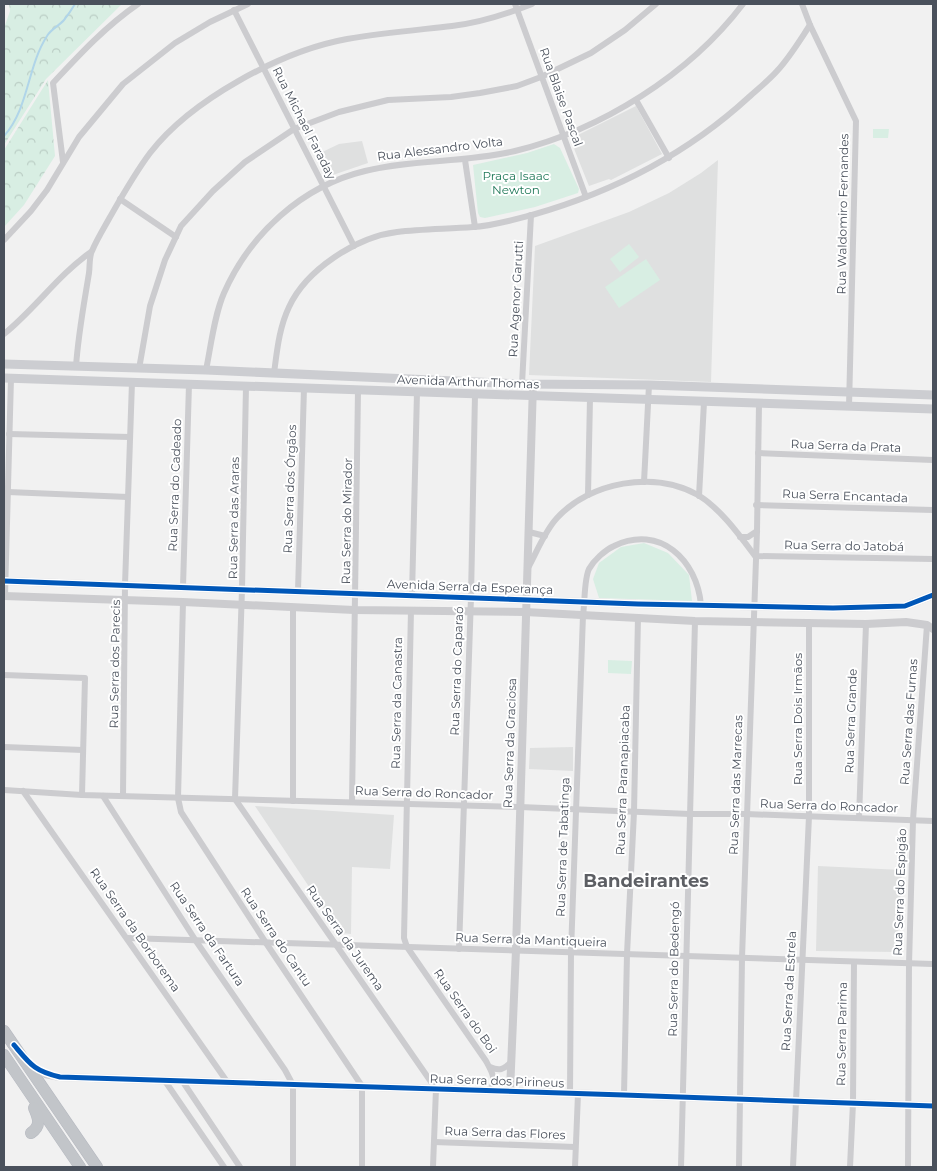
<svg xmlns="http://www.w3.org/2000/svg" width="937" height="1171" viewBox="0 0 937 1171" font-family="Montserrat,sans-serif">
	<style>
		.education { fill: #dfe0e0 }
		.forest { fill: url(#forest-crowns) }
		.park { fill: #d8eee3 }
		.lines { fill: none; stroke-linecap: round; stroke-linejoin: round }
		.stream { stroke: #b0d5e9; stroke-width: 2 }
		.trunk-casing { stroke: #b6b9c0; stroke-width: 12 }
		.minor { stroke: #cccccf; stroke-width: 6 }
		.tertiary { stroke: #cccccf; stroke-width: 8 }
		.secondary { stroke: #cccdd1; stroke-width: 9 }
		.trunk { stroke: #c2c5c9; stroke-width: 11 }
		.cycleway-casing { stroke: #fff; stroke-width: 8 }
		.cycleway { stroke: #0057b8; stroke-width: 5 }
		.labels { text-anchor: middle; stroke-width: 4; stroke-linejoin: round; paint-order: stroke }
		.street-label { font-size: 12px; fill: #4a515c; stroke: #fff }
		.park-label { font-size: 12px; fill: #1f7858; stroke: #fff }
		.district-label { font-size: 18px; font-weight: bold; fill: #5d5f64; stroke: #fff }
	</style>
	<defs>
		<pattern id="forest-crowns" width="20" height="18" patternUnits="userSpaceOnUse" patternTransform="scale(1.25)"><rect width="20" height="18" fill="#d8eee3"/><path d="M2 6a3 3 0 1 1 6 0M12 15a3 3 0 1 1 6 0" fill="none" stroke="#bbcec5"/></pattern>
	</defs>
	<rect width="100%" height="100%" fill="#f1f1f1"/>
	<!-- education -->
	<g class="education">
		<polygon points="636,106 662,154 611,180 609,179 589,186 573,146 574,137"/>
		<polygon points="362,141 368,163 327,177 316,155 339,144"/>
		<polygon points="718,160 711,382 529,375 535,246 629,212 669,193 701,173"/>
		<polygon points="573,747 573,771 529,769 530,748"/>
		<polygon points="255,806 394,815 390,869 352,867 351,934 340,933"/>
		<polygon points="818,866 902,870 897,952 816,951"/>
	</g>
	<!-- forest -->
	<g class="forest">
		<polygon points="9,4 122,4 46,79 4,145 4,28 10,11"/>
		<polygon points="48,80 55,156 24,205 4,227 4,150"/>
	</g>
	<!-- park -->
	<g class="park">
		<polygon points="873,129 889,129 888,138 873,138"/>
		<polygon points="554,144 560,148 579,189 578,193 535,207 485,218 480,217 478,213 473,165 527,153"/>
		<polygon points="629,244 639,257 620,272 610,259"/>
		<polygon points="646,259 660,280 619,308 605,287"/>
		<polygon points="644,543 668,553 689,575 692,601 599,598 593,579 599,563 621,547"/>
		<polygon points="608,660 632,661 631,674 608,673"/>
	</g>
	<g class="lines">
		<!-- stream -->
		<path class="stream" d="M4 136C29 108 27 67 47 36 51 29 59 26 64 20 68 15 72 9 75 4"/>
		<defs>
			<g id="trunk">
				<polyline points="4,1031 97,1167"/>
				<polyline points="4,1055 80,1167"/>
				<path d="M31 1133C41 1126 39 1119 34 1108"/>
			</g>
		</defs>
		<!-- trunk casing -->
		<use href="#trunk" class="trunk-casing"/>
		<!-- minor -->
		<g class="minor">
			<polyline points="515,4 586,197"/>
			<polyline points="802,4 810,25 856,121 849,407"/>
			<polyline points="234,10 354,246"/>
			<polyline points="636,100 669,158"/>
			<polyline points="465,160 475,227"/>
			<path d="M63 162 53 83C80 54 106 26 138 4"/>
			<polyline points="120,199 176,237"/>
			<polyline points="4,240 31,211 47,190 79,137 123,84 175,43 210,22 248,4"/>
			<path d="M4 334C35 309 58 275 91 252"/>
			<path d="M76 367C78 335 84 304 89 273 90 266 89 257 92 251 97 239 104 228 110 217 122 196 135 173 150 153 191 100 281 51 347 39 382 33 417 30 452 26 479 23 507 14 532 4"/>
			<polyline points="139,369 150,306 165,260 181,226 213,191 245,162 294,129 339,112 388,100 451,97 480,93 517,86 541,77 591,53 625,30 656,4"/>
			<path d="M206 370C211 346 214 316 224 293 250 234 302 186 365 171 413 159 465 163 515 151 601 130 689 75 743 4"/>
			<path d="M274 373C277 351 279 328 289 307 306 270 356 237 397 232 422 229 448 229 473 227 492 226 513 220 532 215 613 192 687 154 749 97 759 88 769 80 777 71 790 57 800 40 810 25"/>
			<polyline points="522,384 531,215"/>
			<polyline points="246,386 242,589 235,799 436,1089 433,1167"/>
			<polyline points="9,434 130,437"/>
			<polyline points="758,453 933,460"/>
			<polyline points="644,482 649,385"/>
			<polyline points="8,492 128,497"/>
			<polyline points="588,495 590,398"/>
			<polyline points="699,496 704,402"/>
			<polyline points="756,505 933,510"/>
			<polyline points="529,532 545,536"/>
			<polyline points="740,537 748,537 757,531"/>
			<path d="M528 568C537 552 544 532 557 518 590 482 654 470 698 495 720 508 740 536 755 556L933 559"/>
			<polyline points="183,587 189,384"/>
			<polyline points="298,591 304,388"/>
			<polyline points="412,595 417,392"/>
			<polyline points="5,596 11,378"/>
			<polyline points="183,602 178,798 181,812 266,943 362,1086 362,1167"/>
			<path d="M411 610 404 938 407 947 486 1061C492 1072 496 1078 491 1090"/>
			<polyline points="4,675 85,678 82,795"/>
			<polyline points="4,747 83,750"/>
			<polyline points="4,790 82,795 520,807 690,814 746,814 933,821"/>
			<polyline points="23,791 228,1083"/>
			<polyline points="103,796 196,941 285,1070 293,1085 293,1167"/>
			<polyline points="123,796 125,585 132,382"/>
			<polyline points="293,801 293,608"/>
			<polyline points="352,802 358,390"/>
			<polyline points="859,818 866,624"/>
			<polyline points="128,938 933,964"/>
			<polyline points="459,949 471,597 475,394"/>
			<path d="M490 1067C499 1071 504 1070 511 1062"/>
			<polyline points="165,1081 224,1167"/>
			<polyline points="183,1082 240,1167"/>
			<path d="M570 1093 571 952 583 615C585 602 584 579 589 569 594 560 605 550 614 546 660 524 697 560 701 605"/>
			<polyline points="624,1095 627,954 634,812 638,617"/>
			<polyline points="434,1142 575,1147"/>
			<polyline points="575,1167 578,1094"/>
			<polyline points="681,1167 695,621"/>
			<polyline points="739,1167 742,958 757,531 759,404"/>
			<polyline points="793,1167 809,816 809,622"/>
			<polyline points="850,1167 853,1103 854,962"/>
			<polyline points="908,1167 909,964 913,820 927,625"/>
		</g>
		<!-- tertiary -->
		<g class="tertiary">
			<polyline points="4,581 638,604 833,608 905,606 933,595"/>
			<polyline points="4,596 183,602 354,610 525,612 695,621 866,624 906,622 927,625 933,629"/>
			<polyline points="30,1064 45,1074 60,1077 624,1095 933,1106"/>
			<polyline points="510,1091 516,950 533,384"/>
		</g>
		<!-- secondary -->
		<g class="secondary">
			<polyline points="4,364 206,370 522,384 649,385 933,395"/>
			<polyline points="4,378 933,409"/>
		</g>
		<!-- trunk -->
		<use href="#trunk" class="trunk"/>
		<defs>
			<g id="cycleway">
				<polyline points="4,581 638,604 833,608 905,606 933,595"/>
				<path d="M14 1045C30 1064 34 1071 60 1077L624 1095 933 1106"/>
			</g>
		</defs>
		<!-- cycleway casing -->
		<use href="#cycleway" class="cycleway-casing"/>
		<!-- cycleway -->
		<use href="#cycleway" class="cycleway"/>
	</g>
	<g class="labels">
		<!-- street labels -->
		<g class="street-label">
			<text transform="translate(561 97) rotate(70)" y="4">Rua Blaise Pascal</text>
			<text transform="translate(304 123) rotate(63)" y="4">Rua Michael Faraday</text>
			<text transform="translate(440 149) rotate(-7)" y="4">Rua Alessandro Volta</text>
			<text transform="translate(843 214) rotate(-89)" y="4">Rua Waldomiro Fernandes</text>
			<text transform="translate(516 299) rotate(-87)" y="4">Rua Agenor Garutti</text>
			<text transform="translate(468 382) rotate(2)" y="4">Avenida Arthur Thomas</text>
			<text transform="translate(846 446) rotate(2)" y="4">Rua Serra da Prata</text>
			<text transform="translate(175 485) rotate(-88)" y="4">Rua Serra do Cadeado</text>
			<text transform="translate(290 489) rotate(-88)" y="4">Rua Serra dos Órgãos</text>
			<text transform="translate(845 496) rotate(2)" y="4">Rua Serra Encantada</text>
			<text transform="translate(234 518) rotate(-89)" y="4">Rua Serra das Araras</text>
			<text transform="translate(347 521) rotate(-89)" y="4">Rua Serra do Mirador</text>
			<text transform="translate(844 546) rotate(1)" y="4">Rua Serra do Jatobá</text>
			<text transform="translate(470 587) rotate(2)" y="4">Avenida Serra da Esperança</text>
			<text transform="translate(115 664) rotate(-89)" y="4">Rua Serra dos Parecis</text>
			<text transform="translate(457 671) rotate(-88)" y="4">Rua Serra do Caparaó</text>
			<text transform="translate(397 703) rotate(-89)" y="4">Rua Serra da Canastra</text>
			<text transform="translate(798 719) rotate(-90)" y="4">Rua Serra Dois Irmãos</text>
			<text transform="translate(851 721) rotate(-88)" y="4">Rua Serra Grande</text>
			<text transform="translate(909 722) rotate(-86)" y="4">Rua Serra das Furnas</text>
			<text transform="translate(510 743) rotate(-88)" y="4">Rua Serra da Graciosa</text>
			<text transform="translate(623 780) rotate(-88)" y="4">Rua Serra Paranapiacaba</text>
			<text transform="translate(736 785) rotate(-88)" y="4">Rua Serra das Marrecas</text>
			<text transform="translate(424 793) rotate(2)" y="4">Rua Serra do Roncador</text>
			<text transform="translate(829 806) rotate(2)" y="4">Rua Serra do Roncador</text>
			<text transform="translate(563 847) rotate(-88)" y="4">Rua Serra de Tabatinga</text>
			<text transform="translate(900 892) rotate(-88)" y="4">Rua Serra do Espigão</text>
			<text transform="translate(135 930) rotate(55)" y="4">Rua Serra da Borborema</text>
			<text transform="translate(207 934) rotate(56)" y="4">Rua Serra da Fartura</text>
			<text transform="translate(276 937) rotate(56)" y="4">Rua Serra do Cantu</text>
			<text transform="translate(345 938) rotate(55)" y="4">Rua Serra da Jurema</text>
			<text transform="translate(531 940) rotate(2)" y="4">Rua Serra da Mantiqueira</text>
			<text transform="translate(674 969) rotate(-89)" y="4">Rua Serra do Bedengó</text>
			<text transform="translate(789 991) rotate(-87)" y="4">Rua Serra da Estrela</text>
			<text transform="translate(465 1011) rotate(55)" y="4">Rua Serra do Boi</text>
			<text transform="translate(842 1034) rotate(-89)" y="4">Rua Serra Parima</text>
			<text transform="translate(497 1081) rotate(2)" y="4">Rua Serra dos Pirineus</text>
			<text transform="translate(505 1133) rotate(2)" y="4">Rua Serra das Flores</text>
		</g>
		<!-- park labels -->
		<g class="park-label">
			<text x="516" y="180">Praça Isaac<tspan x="516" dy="14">Newton</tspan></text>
		</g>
		<!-- district labels -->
		<g class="district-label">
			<text x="646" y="887">Bandeirantes</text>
		</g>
	</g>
	<!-- border -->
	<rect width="937" height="1171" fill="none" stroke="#4a515c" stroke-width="10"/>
</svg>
